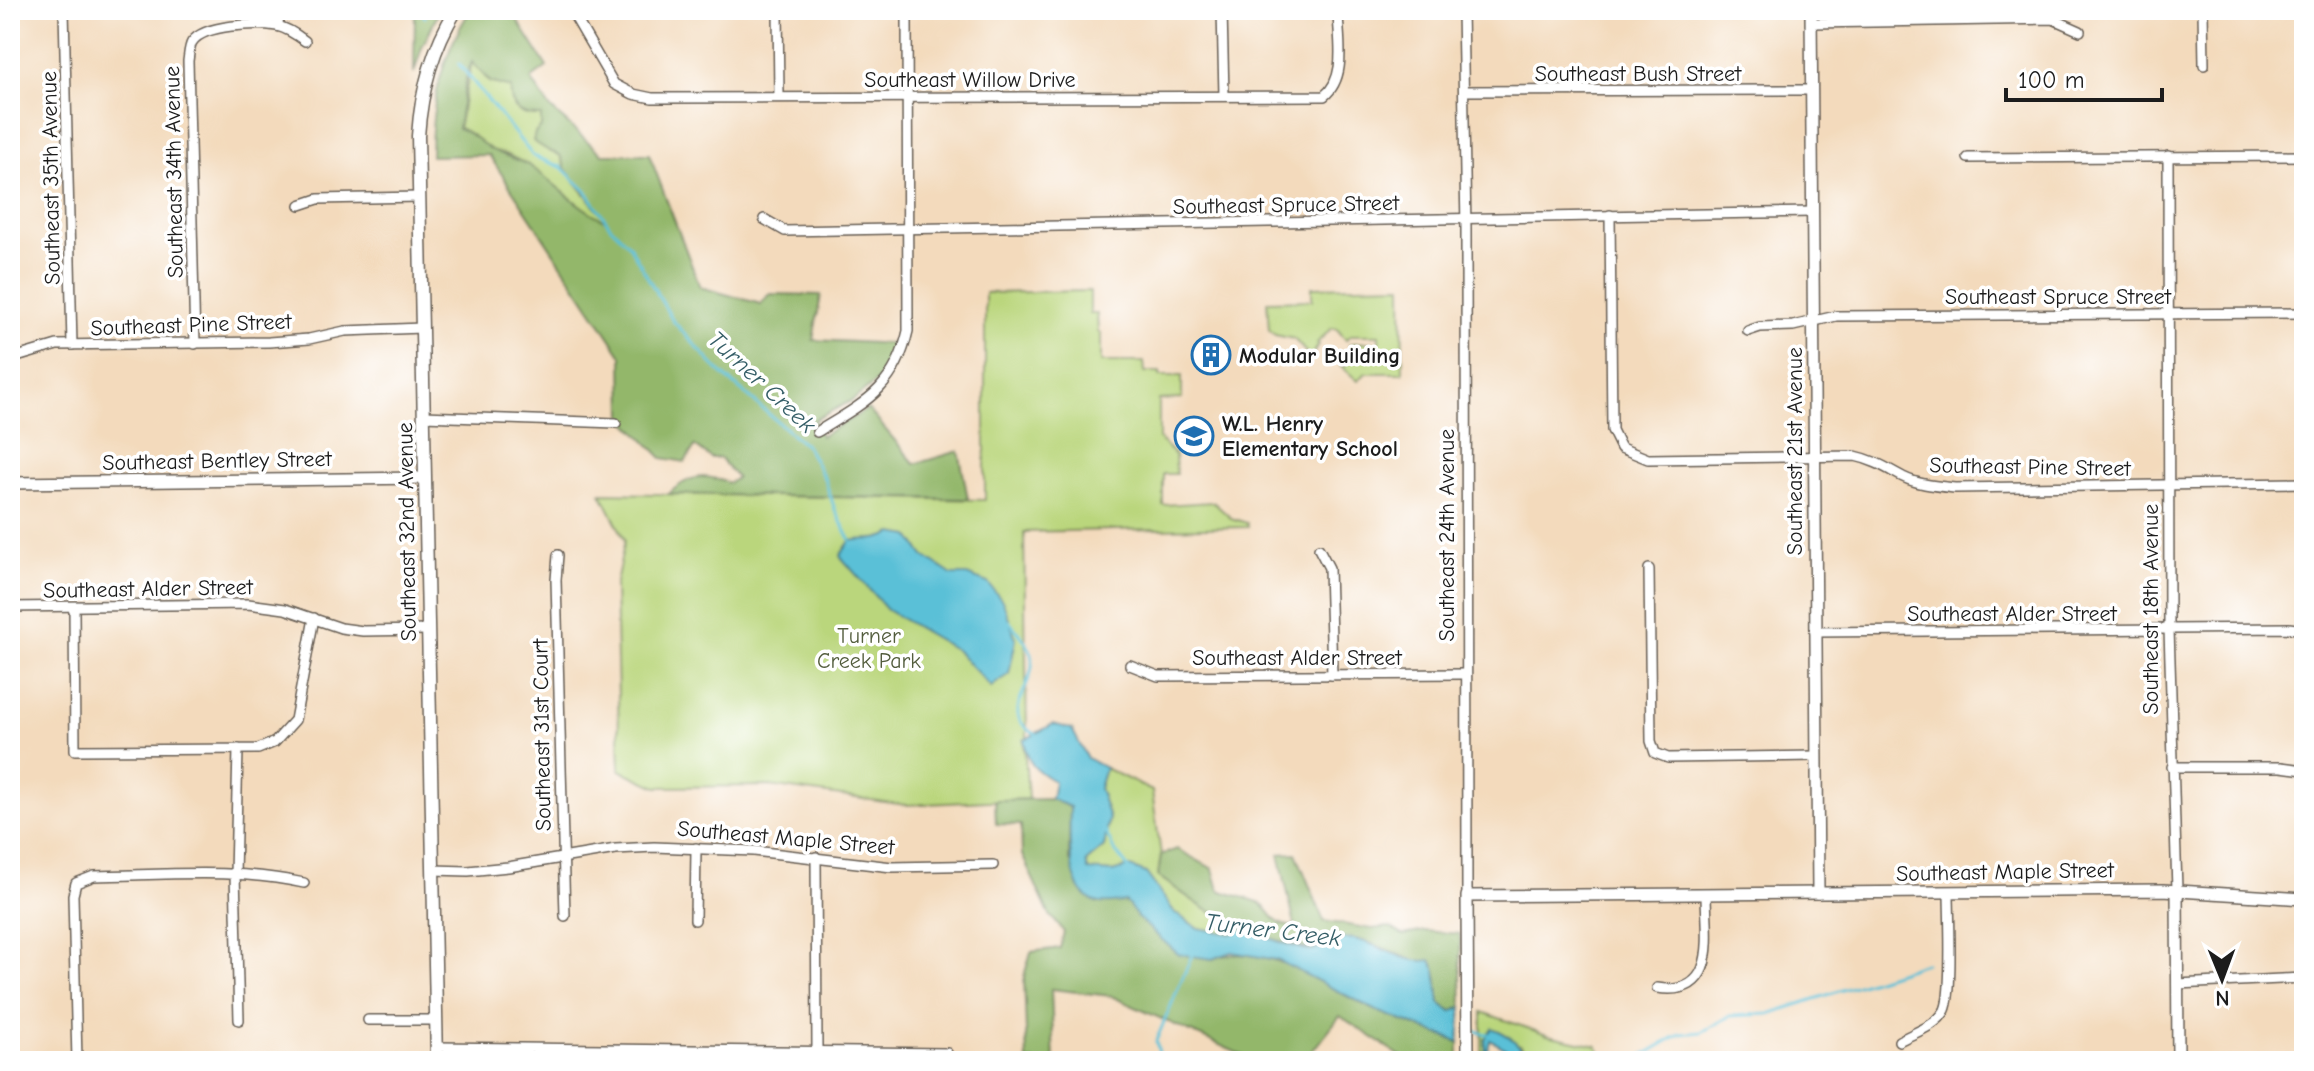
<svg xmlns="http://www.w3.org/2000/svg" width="2314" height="1071" viewBox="0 0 2314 1071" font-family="'Comic Neue',sans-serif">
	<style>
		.green { fill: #bad67b; stroke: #6b794c; stroke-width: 2 }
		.forest { fill: #93b76b; stroke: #586a44; stroke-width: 2; fill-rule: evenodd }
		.water { fill: #5ac0d7; stroke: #3b6e7a; stroke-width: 2 }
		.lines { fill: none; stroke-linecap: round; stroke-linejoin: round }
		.stream { stroke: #5ac0d7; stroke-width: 3 }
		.minor-casing { stroke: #675e54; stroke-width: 12 }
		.tertiary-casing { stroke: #675e54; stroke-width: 14 }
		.secondary-casing { stroke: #675e54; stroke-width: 15 }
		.minor { stroke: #fff; stroke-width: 9 }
		.tertiary { stroke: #fff; stroke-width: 11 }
		.secondary { stroke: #fff; stroke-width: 12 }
		.labels { text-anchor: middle; stroke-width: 7; stroke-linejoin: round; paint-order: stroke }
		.street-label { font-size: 22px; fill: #1c1c1c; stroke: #fff }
		.poi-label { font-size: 22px; font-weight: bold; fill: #1c1c1c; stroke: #fff; text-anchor: start }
		.park-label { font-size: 22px; fill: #535d3d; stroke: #fff }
		.water-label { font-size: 24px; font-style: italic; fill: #355e67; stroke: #fff }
	</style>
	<rect width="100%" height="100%" fill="#fff"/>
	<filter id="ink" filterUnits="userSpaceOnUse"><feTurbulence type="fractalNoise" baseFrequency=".0125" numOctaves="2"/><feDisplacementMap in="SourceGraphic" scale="16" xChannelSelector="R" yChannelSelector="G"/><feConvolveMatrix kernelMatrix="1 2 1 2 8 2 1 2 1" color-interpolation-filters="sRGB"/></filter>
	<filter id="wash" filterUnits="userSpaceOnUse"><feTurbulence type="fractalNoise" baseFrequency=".006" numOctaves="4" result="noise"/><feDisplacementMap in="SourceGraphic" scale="32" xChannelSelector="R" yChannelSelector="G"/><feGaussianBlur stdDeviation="1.8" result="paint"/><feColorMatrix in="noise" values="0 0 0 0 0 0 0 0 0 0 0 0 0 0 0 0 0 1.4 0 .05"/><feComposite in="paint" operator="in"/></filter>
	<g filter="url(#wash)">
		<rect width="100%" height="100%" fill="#f3dabc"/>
		<!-- green -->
		<g class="green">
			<polygon points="472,62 490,82 511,88 541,116 549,151 560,155 566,170 609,223 586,210 530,166 508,155 491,150 458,128"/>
			<polygon points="1402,285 1403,373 1366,373 1358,381 1341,366 1345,366 1356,353 1349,345 1351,343 1379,342 1379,335 1351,335 1346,340 1337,329 1332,328 1317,343 1319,345 1310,357 1294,339 1275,335 1269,330 1267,301 1312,300 1312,287"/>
			<polygon points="1090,291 1090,314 1097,314 1098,332 1101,333 1101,362 1144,362 1145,372 1160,372 1160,376 1182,376 1182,399 1159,400 1159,439 1175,455 1176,474 1163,474 1163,505 1213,502 1231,518 1247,523 1248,527 1024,532 1027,739 1024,740 1028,799 906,805 770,786 657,787 620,770 615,587 625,540 601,493 985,500 985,293"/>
			<polygon points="1105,768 1152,791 1161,855 1158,876 1205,909 1246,929 1231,934 1198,928 1175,913 1146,873 1130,867 1112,872 1088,870 1086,862 1104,847 1109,818 1099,788"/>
			<polygon points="1482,1012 1547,1035 1597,1046 1606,1061 1528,1061 1521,1045 1485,1039 1486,1061 1482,1061"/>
		</g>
		<!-- forest -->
		<g class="forest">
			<polygon points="415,10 440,10 422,47 414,73"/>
			<path d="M470 10H511L547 67 531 79 551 109 602 154H649L700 287 761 304 769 294 821 295 813 340 896 344 881 378 853 400 814 420 821 436 868 409 915 464 959 451 968 499 668 494C689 476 702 472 728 483L737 478 720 458H711L695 446 685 462 662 458 623 418 622 356 489 155 431 156C431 100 441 58 470 10ZM472 62 490 82 511 88C509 109 520 117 541 116V127L535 133 533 141 549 151 560 155 566 170 607 221C577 208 557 184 530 166 517 158 501 156 489 148 478 141 471 132 458 128L467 74Z"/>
			<path d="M1051 799 1070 807 1069 859 1097 903 1126 902C1148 931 1180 943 1212 959 1271 939 1325 990 1378 1011 1404 1022 1432 1032 1459 1042V1061H1408L1340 1016 1304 1061H1255L1111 996 1051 989 1054 1061H1027L1024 976 1031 952 1060 948 1064 932 1049 914 1022 855 1021 825 996 824 995 800Z"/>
			<path d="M1177 849 1213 869 1219 890C1229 894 1251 899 1258 902 1273 910 1272 928 1295 926L1279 854 1296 853 1324 921 1372 929 1390 927 1403 935 1425 931 1460 934 1462 1007 1451 1012 1440 1003 1436 971C1418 963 1372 941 1354 939 1340 938 1323 944 1311 950L1263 936 1205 909 1158 876 1161 855Z"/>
		</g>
		<!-- water -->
		<g class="water">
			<path d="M893 533 910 536 924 556 952 575H967L988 583 1003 602 1016 639 1009 674 991 687 956 650 887 610 840 556 850 541C871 537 873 543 893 533Z"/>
			<path d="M1053 724 1072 729 1087 758 1105 768 1099 788 1109 818 1104 847 1086 862 1088 870 1112 872 1130 867 1146 873 1175 913 1198 928 1231 934 1246 929C1258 934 1301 951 1312 950 1326 948 1335 936 1354 939 1380 944 1404 965 1431 960L1436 971 1440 1003 1451 1012 1462 1007 1459 1042 1377 1011 1277 960 1232 952 1212 959 1178 954 1138 918 1126 902C1117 902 1108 904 1100 903 1064 897 1070 833 1070 807L1051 799 1054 781C1033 769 1028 764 1024 740Z"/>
			<path d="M1492 1028C1509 1034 1521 1044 1528 1061H1513L1505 1048 1490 1040 1486 1061 1485 1039Z"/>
		</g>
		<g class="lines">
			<!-- stream -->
			<g class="stream">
				<polyline points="420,10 425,17"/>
				<polyline points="459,64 533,156 561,167 587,192 610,226 629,245 673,321 721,373 807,447 825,480 835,510 851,541"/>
				<path d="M1009 621C1016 630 1027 641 1031 652 1041 685 993 712 1036 734"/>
				<polyline points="1104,828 1113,848 1129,869"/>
				<polyline points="1471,1030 1491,1035"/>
				<polyline points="1161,1061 1156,1041 1193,953"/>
				<polyline points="1634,1061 1680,1034 1702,1032 1730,1016 1769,1014 1925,963"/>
			</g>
		</g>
	</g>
	<g filter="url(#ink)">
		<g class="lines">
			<defs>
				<g id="minor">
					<polyline points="64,10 72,345"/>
					<path d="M571 10 614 84 633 94 652 98 1324 96C1348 77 1338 38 1338 10"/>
					<polyline points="778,10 779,96"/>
					<polyline points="1222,10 1224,96"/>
					<polyline points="1462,10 1466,228 1467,896"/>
					<polyline points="2203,10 2204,65"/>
					<polyline points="1812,23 2053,19 2080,31"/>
					<polyline points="278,26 279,10"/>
					<polyline points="1464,91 1812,90"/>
					<polyline points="2168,156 2169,629 2177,890"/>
					<polyline points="1968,158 2304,156"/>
					<polyline points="300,205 318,199 419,197"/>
					<path d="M1610 215 1612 430 1621 448 1648 459 1855 456C1874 460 1886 468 1903 477 1919 485 1937 486 1955 488L2304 483"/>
					<polyline points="764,219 785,231 1813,212"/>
					<polyline points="1748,331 1760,327 1793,326 1836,316 2304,313"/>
					<path d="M195 344 188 61C189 55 189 47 192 42 204 24 257 23 277 26 287 28 297 35 305 41"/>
					<polyline points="10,359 57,345 269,342 309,339 345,331 422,328"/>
					<polyline points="424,416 616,423"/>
					<path d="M817 432C864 403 895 389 908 331L907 10"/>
					<polyline points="1319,549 1329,568 1332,675"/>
					<polyline points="558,555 556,580 565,916"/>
					<polyline points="1649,569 1651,741 1655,753 1668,758 1816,756"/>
					<polyline points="10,607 248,604 285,609 341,628 363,631 427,630"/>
					<polyline points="74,607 75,750 258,749 275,742 295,720 314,618"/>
					<polyline points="1815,632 2289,628 2304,630"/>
					<polyline points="1130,665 1158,676 1466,674"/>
					<polyline points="238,749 235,874 239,1020"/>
					<polyline points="2172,767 2281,767 2304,770"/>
					<polyline points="816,857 817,1050"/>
					<polyline points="433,870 468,871 508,867 616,849 654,847 754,851 892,867 993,865"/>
					<polyline points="695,920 696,848"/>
					<polyline points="2177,984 2304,978"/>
					<path d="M1657 988C1720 998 1706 934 1706 894"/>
					<polyline points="368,1020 436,1020"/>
					<path d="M1899 1041C1913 1033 1937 1026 1945 1010 1953 993 1949 915 1949 892"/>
					<polyline points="437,1047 947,1053 946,1061"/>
					<path d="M77 1061 73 895 76 883 94 876C164 875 236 868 304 883"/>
				</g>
				<g id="tertiary">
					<polyline points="1811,10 1818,893"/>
					<polyline points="10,483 425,478"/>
					<polyline points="2177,890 2178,1061"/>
					<polyline points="1468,1061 1467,896 2163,890 2304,899"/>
				</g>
				<path id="secondary" d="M437 1061 418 136C421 91 432 49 456 10"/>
			</defs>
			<!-- minor casing -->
			<use href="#minor" class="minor-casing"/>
			<!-- tertiary casing -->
			<use href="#tertiary" class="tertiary-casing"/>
			<!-- secondary casing -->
			<use href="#secondary" class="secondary-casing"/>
			<!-- minor -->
			<use href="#minor" class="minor"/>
			<!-- tertiary -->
			<use href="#tertiary" class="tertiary"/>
			<!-- secondary -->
			<use href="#secondary" class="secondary"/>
		</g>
	</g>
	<!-- icons -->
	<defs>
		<symbol id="building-ring" viewBox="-11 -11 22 22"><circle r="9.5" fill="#fff" stroke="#1f6fb2" stroke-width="1.5"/><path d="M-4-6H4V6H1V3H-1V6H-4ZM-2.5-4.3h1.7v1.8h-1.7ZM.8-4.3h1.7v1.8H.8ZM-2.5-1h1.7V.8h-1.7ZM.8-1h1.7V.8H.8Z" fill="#1f6fb2"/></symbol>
		<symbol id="school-ring" viewBox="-11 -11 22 22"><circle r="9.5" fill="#fff" stroke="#1f6fb2" stroke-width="1.5"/><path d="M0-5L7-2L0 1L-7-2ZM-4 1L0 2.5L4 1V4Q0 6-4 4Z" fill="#1f6fb2"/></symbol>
	</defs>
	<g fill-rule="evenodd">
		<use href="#building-ring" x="1189" y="333" width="44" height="44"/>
		<use href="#school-ring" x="1172" y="414" width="44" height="44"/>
	</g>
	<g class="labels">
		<!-- street labels -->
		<g class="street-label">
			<text x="1638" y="81">Southeast Bush Street</text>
			<text x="970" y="87">Southeast Willow Drive</text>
			<text transform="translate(173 172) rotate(-91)" y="8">Southeast 34th Avenue</text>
			<text transform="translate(50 178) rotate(-91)" y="8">Southeast 35th Avenue</text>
			<text transform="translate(1286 204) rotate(-1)" y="8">Southeast Spruce Street</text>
			<text x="2058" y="304">Southeast Spruce Street</text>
			<text transform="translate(191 324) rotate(-2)" y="8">Southeast Pine Street</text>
			<text transform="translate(1794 451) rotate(-90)" y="8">Southeast 21st Avenue</text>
			<text transform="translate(217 460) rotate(-1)" y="8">Southeast Bentley Street</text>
			<text transform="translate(2030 466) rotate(1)" y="8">Southeast Pine Street</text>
			<text transform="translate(406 532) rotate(-91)" y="8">Southeast 32nd Avenue</text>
			<text transform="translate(1446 535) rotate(-90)" y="8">Southeast 24th Avenue</text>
			<text transform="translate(148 588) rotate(-1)" y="8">Southeast Alder Street</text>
			<text transform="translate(2150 609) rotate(-90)" y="8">Southeast 18th Avenue</text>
			<text x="2012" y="621">Southeast Alder Street</text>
			<text x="1297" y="665">Southeast Alder Street</text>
			<text transform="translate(541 735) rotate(-91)" y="8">Southeast 31st Court</text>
			<text transform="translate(786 837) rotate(5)" y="8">Southeast Maple Street</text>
			<text transform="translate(2005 871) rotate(-1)" y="8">Southeast Maple Street</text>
		</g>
		<!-- poi labels -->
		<g class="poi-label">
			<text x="1239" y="363">Modular Building</text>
			<text x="1222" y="431">W.L. Henry<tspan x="1222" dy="25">Elementary School</tspan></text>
		</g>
		<!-- park labels -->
		<g class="park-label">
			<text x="869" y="643">Turner<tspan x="869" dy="25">Creek Park</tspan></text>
		</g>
		<!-- water labels -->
		<g class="water-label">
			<text transform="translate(762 382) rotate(43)" y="8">Turner Creek</text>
			<text transform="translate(1273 930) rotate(7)" y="8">Turner Creek</text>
		</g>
	</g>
	<!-- margin -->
	<rect width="2314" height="1071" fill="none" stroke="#fff" stroke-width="40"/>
	<!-- north arrow -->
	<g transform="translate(2222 979) rotate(179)" stroke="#ffffff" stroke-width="6" paint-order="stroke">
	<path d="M0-6L14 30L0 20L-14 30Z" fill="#1c1c1c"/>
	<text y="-12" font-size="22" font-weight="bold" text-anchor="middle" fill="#1c1c1c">N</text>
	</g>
	<!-- scale -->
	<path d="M2006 88v12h156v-12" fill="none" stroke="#1c1c1c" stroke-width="4"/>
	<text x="2018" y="88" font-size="24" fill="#1c1c1c" stroke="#ffffff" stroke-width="6" paint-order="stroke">100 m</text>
</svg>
